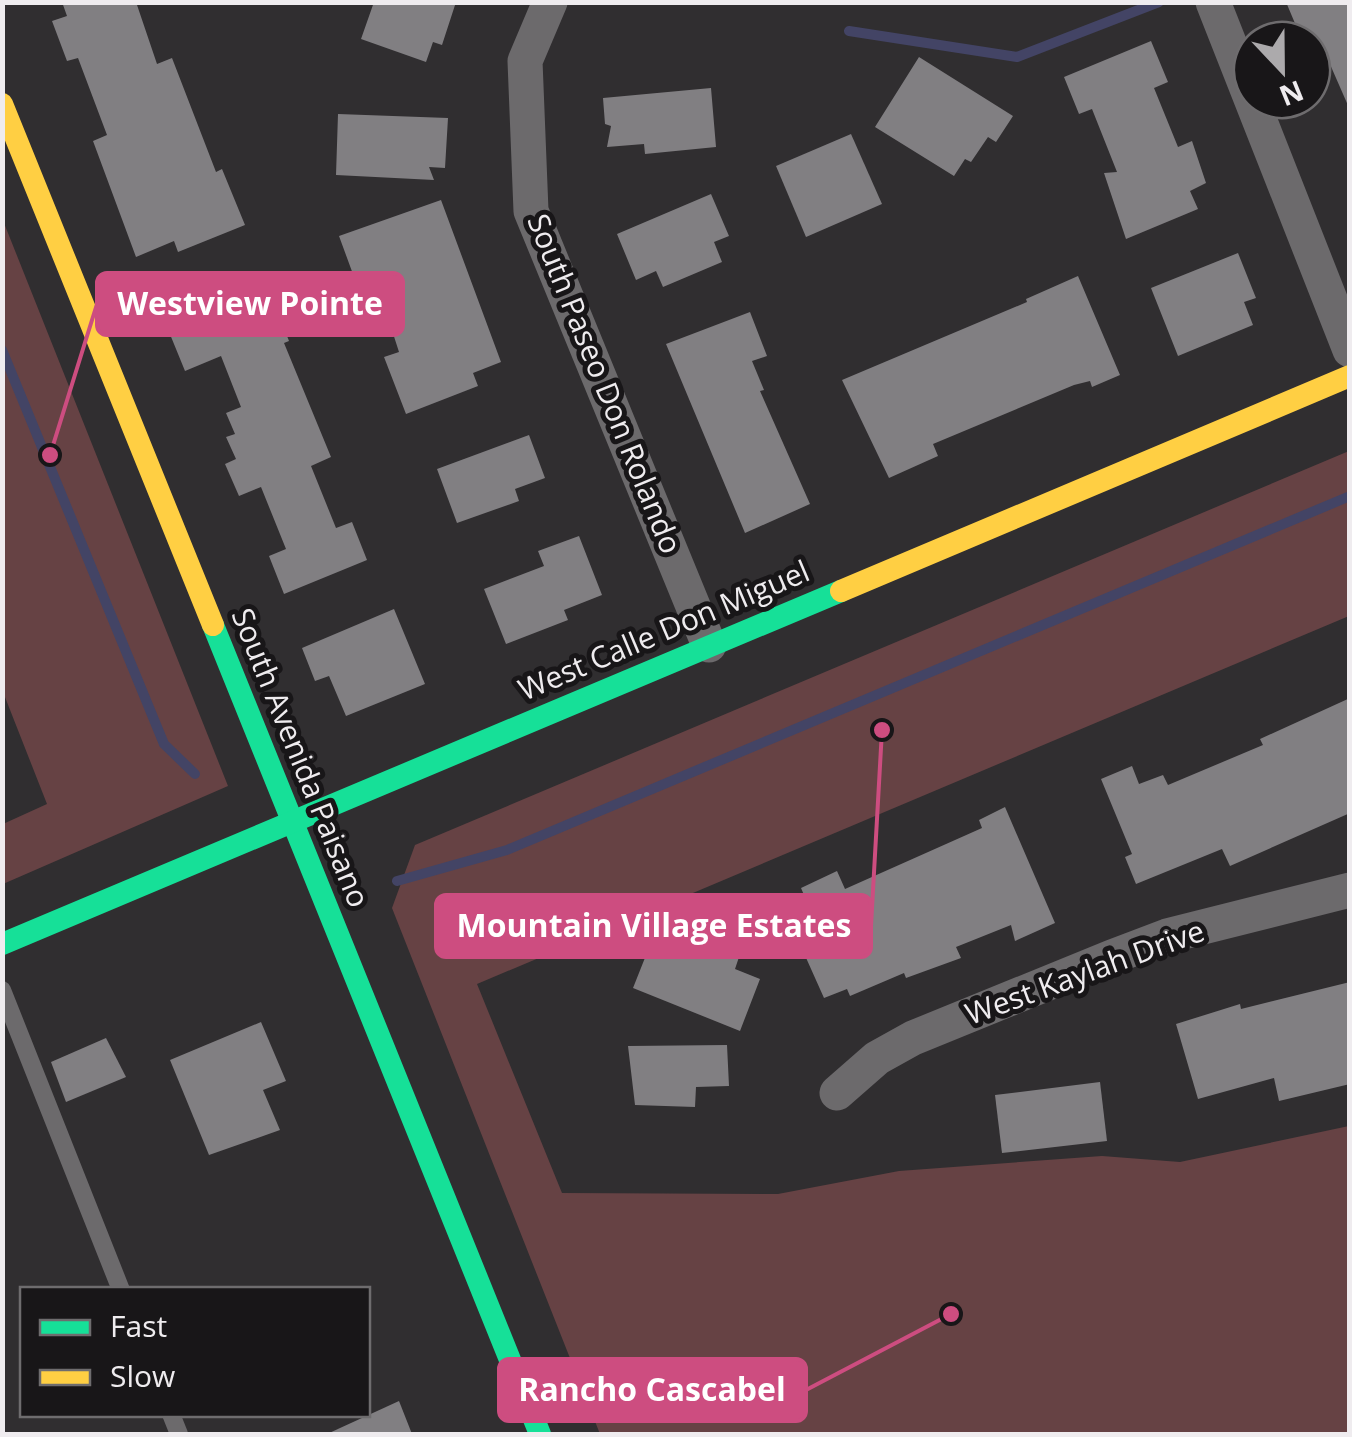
<svg xmlns="http://www.w3.org/2000/svg" width="1352" height="1437" viewBox="0 0 1352 1437" font-family="'Open Sans',sans-serif">
	<style>
		.green { fill: #664244 }
		.lines { fill: none; stroke-linecap: round; stroke-linejoin: round }
		.stream { stroke: #434465; stroke-width: 10 }
		.building { fill: #817f82 }
		.lane { stroke: #6c6a6c; stroke-width: 18 }
		.street { stroke: #6c6a6c; stroke-width: 35 }
		.fast { stroke: #16e098; stroke-width: 22 }
		.slow { stroke: #ffcf43; stroke-width: 22 }
		.labels { text-anchor: middle; stroke-width: 10; stroke-linejoin: round; paint-order: stroke }
		.street-label { font-size: 30px; fill: #efecef; stroke: #181618 }
		.leader { fill: none; stroke: #cd4d80; stroke-width: 4 }
		.callout-dot { fill: #cd4d80; stroke: #181618; stroke-width: 4 }
		.callout { fill: #cd4d80; stroke: #cd4d80; stroke-width: 4 }
		.callout-label { font-size: 32px; text-anchor: middle; font-weight: bold; fill: #fff }
	</style>
	<rect width="100%" height="100%" fill="#302e30"/>
	<!-- green -->
	<g class="green">
		<polygon points="2,218 228,786 3,884 3,824 47,804 3,692"/>
		<polygon points="1349,451 1349,616 477,984 562,1193 778,1194 899,1171 1102,1156 1180,1162 1349,1126 1349,1434 600,1434 392,908 415,845"/>
	</g>
	<g class="lines">
		<!-- stream -->
		<g class="stream">
			<polyline points="849,31 1017,57 1159,2"/>
			<polyline points="2,350 164,744 195,774"/>
			<polyline points="397,881 507,850 1350,496"/>
		</g>
	</g>
	<!-- building -->
	<g class="building">
		<polygon points="62,2 136,2 157,64 172,58 216,172 222,169 245,225 178,252 174,241 136,257 93,141 107,135 78,58 67,61 52,21 67,16"/>
		<polygon points="374,2 456,2 442,45 433,42 426,62 361,39"/>
		<polygon points="1286,2 1350,2 1350,110 1322,46 1312,50 1312,40 1302,40"/>
		<polygon points="1151,41 1168,82 1154,88 1178,147 1192,141 1206,183 1190,191 1198,209 1126,239 1104,173 1117,172 1092,109 1079,114 1064,77"/>
		<polygon points="919,57 1013,116 996,142 988,137 971,162 965,159 954,176 875,127"/>
		<polygon points="711,88 716,147 645,154 644,144 607,147 611,126 605,124 603,98"/>
		<polygon points="338,114 448,118 445,168 429,167 434,180 336,175"/>
		<polygon points="851,134 882,204 806,237 776,166"/>
		<polygon points="711,194 729,236 714,242 722,262 663,287 656,271 636,280 617,234"/>
		<polygon points="441,200 501,362 473,373 478,386 406,414 384,357 399,352 379,290 361,296 339,236"/>
		<polygon points="1238,253 1256,298 1244,302 1253,325 1178,356 1151,288"/>
		<polygon points="1078,276 1120,375 1092,387 1090,381 1074,385 933,444 938,456 889,478 842,380 1027,302 1026,299"/>
		<polygon points="266,282 289,341 284,343 331,457 311,466 336,528 352,522 367,560 284,594 269,556 286,549 261,487 239,496 225,464 236,459 226,437 235,434 226,413 241,407 221,356 185,371 165,322"/>
		<polygon points="750,312 767,356 752,361 764,390 760,391 810,504 745,533 666,344"/>
		<polygon points="529,435 545,478 515,489 519,501 457,523 437,469"/>
		<polygon points="579,536 602,595 564,610 568,620 506,644 484,589 544,566 538,551"/>
		<polygon points="394,609 425,684 346,716 329,676 315,681 302,648"/>
		<polygon points="1350,698 1350,813 1230,866 1222,849 1136,884 1125,857 1132,854 1101,779 1132,766 1139,784 1163,775 1168,785 1263,745 1260,739"/>
		<polygon points="1005,807 1055,923 1015,941 1011,925 956,947 961,958 906,978 904,973 850,996 847,989 824,998 786,913 807,902 801,888 837,871 845,889 982,828 979,820"/>
		<polygon points="658,925 739,957 735,969 760,979 740,1031 633,988"/>
		<polygon points="1350,982 1350,1084 1279,1101 1274,1078 1198,1099 1176,1024 1240,1004 1241,1009"/>
		<polygon points="261,1022 286,1081 263,1090 280,1130 209,1155 170,1060"/>
		<polygon points="106,1038 126,1077 66,1102 51,1062"/>
		<polygon points="727,1045 729,1086 696,1087 695,1107 635,1105 628,1046"/>
		<polygon points="1100,1082 1107,1141 1002,1153 995,1095"/>
		<polygon points="399,1401 412,1434 327,1434"/>
	</g>
	<g class="lines">
		<!-- lane -->
		<g class="lane">
			<polyline points="2,990 121,1290"/>
			<polyline points="171,1414 179,1434"/>
		</g>
		<!-- street -->
		<g class="street">
			<polyline points="550,2 525,61 531,211 709,645"/>
			<polyline points="1213,2 1350,350"/>
			<polyline points="837,1093 877,1058 913,1038 1112,957 1167,936 1350,890"/>
		</g>
		<!-- fast -->
		<g class="fast">
			<polyline points="213,625 540,1434"/>
			<polyline points="2,944 841,591"/>
		</g>
		<!-- slow -->
		<g class="slow">
			<polyline points="2,104 213,625"/>
			<polyline points="841,591 1350,376"/>
		</g>
	</g>
	<g class="labels">
		<!-- street labels -->
		<g class="street-label">
			<text transform="translate(604 384) rotate(68)" y="10">South Paseo Don Rolando</text>
			<text transform="translate(664 631) rotate(-23)" y="10">West Calle Don Miguel</text>
			<text transform="translate(300 758) rotate(68)" y="10">South Avenida Paisano</text>
			<text transform="translate(1085 973) rotate(-20)" y="10">West Kaylah Drive</text>
		</g>
	</g>
	<!-- callouts -->
	<path class="leader" d="M50 455L97 304M882 730L871 926M951 1314L806 1390"/>
	<g class="callout-dot">
		<circle cx="50" cy="455" r="10"/>
		<circle cx="882" cy="730" r="10"/>
		<circle cx="951" cy="1314" r="10"/>
	</g>
	<g class="callout">
		<rect x="97" y="273" width="306" height="62" rx="10"/>
		<rect x="436" y="895" width="435" height="62" rx="10"/>
		<rect x="499" y="1359" width="307" height="62" rx="10"/>
	</g>
	<g class="callout-label">
		<text x="250" y="315">Westview Pointe</text>
		<text x="654" y="937">Mountain Village Estates</text>
		<text x="652" y="1401">Rancho Cascabel</text>
	</g>
	<!-- border -->
	<rect width="1352" height="1437" fill="none" stroke="#efecef" stroke-width="10"/>
	<!-- legend -->
	<rect x="20" y="1287" width="350" height="130" fill="#181618" stroke="#6e6c6e" stroke-width="2.5"/>
	<rect x="40" y="1320" width="50" height="15" fill="#16e098" stroke="#6e6c6e" stroke-width="2.5"/>
	<text x="110" y="1337" font-size="30" fill="#efecef">Fast</text>
	<rect x="40" y="1370" width="50" height="15" fill="#ffcf43" stroke="#6e6c6e" stroke-width="2.5"/>
	<text x="110" y="1387" font-size="30" fill="#efecef">Slow</text>
	<!-- north arrow -->
	<g transform="translate(1282 70) rotate(158)"><circle r="48" fill="#181618" stroke="#6e6c6e" stroke-width="2.5"/>
	<path d="M0-8L18 38L0 25L-18 38Z" fill="#acaaac"/>
	<text y="-15" font-size="28" font-weight="bold" text-anchor="middle" fill="#efecef">N</text>
	</g>
</svg>
